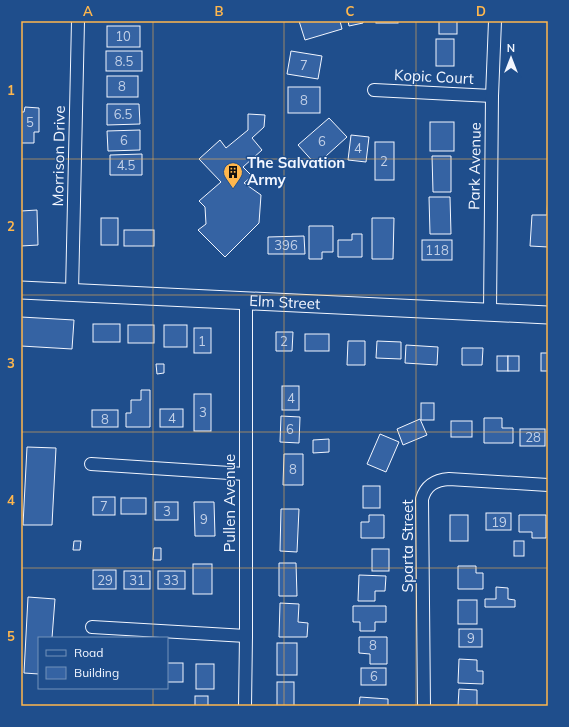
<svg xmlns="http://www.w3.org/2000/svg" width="569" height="727" viewBox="0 0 569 727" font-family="Mulish,sans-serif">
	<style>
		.building { fill: #3563a3; stroke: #f2f6ff }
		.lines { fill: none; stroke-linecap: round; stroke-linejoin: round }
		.minor-casing { stroke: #f2f6ff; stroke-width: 14 }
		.secondary-casing { stroke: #f2f6ff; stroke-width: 19 }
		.minor { stroke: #1f4e8c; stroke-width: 12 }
		.secondary { stroke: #1f4e8c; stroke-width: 17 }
		.grid { fill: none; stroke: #ffb74d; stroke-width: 1; stroke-opacity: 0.55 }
		.labels { text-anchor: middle; stroke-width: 3; stroke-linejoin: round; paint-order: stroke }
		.number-label { font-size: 13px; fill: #c3d1e8 }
		.street-label { font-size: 15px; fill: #f2f6ff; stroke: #1f4e8c }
		.poi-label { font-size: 15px; font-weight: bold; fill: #f2f6ff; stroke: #1f4e8c; text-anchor: start }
		.neatline { fill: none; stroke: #ffb74d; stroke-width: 1.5 }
		.grid-label { font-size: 13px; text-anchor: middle; font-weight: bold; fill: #ffb74d }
	</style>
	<rect width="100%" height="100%" fill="#1f4e8c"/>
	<!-- building -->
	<g class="building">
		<polygon points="299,21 340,21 342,29 305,40"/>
		<polygon points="348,21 363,21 363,23 349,26"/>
		<rect x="376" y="21" width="22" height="2"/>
		<rect x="439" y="21" width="18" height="13"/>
		<rect x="107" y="26" width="33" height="21"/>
		<rect x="436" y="39" width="18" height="27"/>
		<rect x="106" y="51" width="36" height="20"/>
		<polygon points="291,51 322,56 318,79 287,74"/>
		<rect x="107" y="76" width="31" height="21"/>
		<rect x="288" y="87" width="32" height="26"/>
		<polygon points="107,104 139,104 140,124 107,125"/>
		<polygon points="25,107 39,108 39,132 34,132 34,143 21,143 21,112 24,112"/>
		<polygon points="248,114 265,115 264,127 252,138 262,150 243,167 252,176 244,183 261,195 259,223 225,257 198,230 206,224 205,207 199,201 221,182 199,159 220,140 226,148 248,130"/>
		<polygon points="329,118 347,137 316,165 298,145"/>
		<rect x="430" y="122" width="24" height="29"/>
		<polygon points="140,130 140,150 108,151 107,131"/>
		<polygon points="351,135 369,137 366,162 348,160"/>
		<rect x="375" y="142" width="19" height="38"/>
		<polygon points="142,154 142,175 110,175 110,155"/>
		<polygon points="432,156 451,156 451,192 433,192"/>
		<polygon points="548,193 548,247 530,246 532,215 547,215"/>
		<polygon points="429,197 450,197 451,234 430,234"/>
		<polygon points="37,210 38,245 21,246 21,211"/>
		<rect x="101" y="218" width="17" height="27"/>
		<polygon points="372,218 394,218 393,259 372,259"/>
		<polygon points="309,226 333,226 333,252 322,252 322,259 309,259"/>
		<rect x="124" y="230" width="30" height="16"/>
		<polygon points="352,234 362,234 362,257 338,257 338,240 352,240"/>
		<polygon points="304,236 305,254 268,254 268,237"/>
		<rect x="422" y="240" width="30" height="20"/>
		<polygon points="21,317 74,320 72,349 21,346"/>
		<rect x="93" y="324" width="27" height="18"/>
		<rect x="128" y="325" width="26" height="18"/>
		<rect x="164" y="325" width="23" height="22"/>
		<rect x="194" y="328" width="17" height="25"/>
		<polygon points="276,332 293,332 292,351 276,351"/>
		<rect x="305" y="334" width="24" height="17"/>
		<polygon points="348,341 365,341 365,365 347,365"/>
		<polygon points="377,341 401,342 401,359 376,358"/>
		<polygon points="406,345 438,347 437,365 405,363"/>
		<polygon points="462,348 483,348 482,365 462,365"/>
		<rect x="541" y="353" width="7" height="18"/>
		<rect x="497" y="356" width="11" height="15"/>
		<rect x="508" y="356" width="11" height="15"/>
		<polygon points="156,364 164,364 164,373 157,374"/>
		<rect x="282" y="386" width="17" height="24"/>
		<polygon points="141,390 150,390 150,427 126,427 126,413 131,413 131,400 141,400"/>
		<rect x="194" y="394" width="17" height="37"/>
		<rect x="421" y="403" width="13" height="17"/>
		<rect x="160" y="409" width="23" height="18"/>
		<rect x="92" y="410" width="26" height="17"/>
		<polygon points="281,416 300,417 299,443 280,442"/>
		<polygon points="484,418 502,418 502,428 513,428 513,443 484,443"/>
		<polygon points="420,419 427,435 403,445 397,429"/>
		<rect x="451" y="421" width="21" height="16"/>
		<rect x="520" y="429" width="25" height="17"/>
		<polygon points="380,434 399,442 386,472 367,464"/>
		<polygon points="329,439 329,452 313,453 313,440"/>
		<polygon points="27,447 56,448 52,525 23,525"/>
		<polygon points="284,454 303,454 303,485 283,485"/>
		<rect x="363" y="486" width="17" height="22"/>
		<rect x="93" y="497" width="22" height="18"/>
		<rect x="121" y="498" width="25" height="16"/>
		<rect x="155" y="502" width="23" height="18"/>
		<polygon points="194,502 214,502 215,536 195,536"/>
		<polygon points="281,509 299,509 297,552 280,551"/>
		<rect x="486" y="513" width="25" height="17"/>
		<polygon points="369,515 384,515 384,538 361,538 361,522 369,522"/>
		<rect x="450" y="515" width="18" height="26"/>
		<polygon points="519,515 546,515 546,538 532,538 532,532 519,532"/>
		<polygon points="74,541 81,541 80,550 73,550"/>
		<rect x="514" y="541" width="10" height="15"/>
		<polygon points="154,548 161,548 161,560 153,560"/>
		<rect x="372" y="549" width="17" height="22"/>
		<polygon points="279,563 296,563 297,596 279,596"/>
		<rect x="193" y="564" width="19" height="30"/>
		<polygon points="458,566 476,566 476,573 483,573 483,589 458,589"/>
		<rect x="93" y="570" width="23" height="19"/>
		<rect x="124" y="571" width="26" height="18"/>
		<rect x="158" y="571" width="27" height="18"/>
		<polygon points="359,575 386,576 385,591 375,591 375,601 358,601"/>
		<polygon points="496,587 508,588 508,599 515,600 515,607 485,607 485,599 496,599"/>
		<polygon points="28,597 55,599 52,638 39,638 39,674 24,673"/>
		<rect x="458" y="600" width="19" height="24"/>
		<polygon points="280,603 299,604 298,622 308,623 307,637 279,637"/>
		<polygon points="353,606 386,606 386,622 375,622 375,631 360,631 360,622 353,622"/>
		<rect x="459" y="629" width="23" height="18"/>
		<polygon points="359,637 387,637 387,664 370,664 370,654 359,653"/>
		<rect x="277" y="643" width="20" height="32"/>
		<polygon points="459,659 477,660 477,671 483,671 483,684 458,683"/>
		<rect x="167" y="663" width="16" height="19"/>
		<rect x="196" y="664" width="18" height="25"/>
		<rect x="361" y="668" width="25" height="17"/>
		<rect x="277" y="682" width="17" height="24"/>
		<polygon points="459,689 477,690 477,706 458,706"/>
		<rect x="195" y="696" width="13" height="10"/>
		<polygon points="360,697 388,699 388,706 359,706"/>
	</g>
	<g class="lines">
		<defs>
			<g id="minor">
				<polyline points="374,90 492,96"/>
				<polyline points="72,292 78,21"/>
				<polyline points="490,312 492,96 495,21"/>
				<polyline points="91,464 245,474"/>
				<polyline points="92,627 246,636"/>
				<polyline points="245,706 246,636 246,300"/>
				<path d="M424 706 422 499C426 485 435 480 449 479L548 485"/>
			</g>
			<g id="secondary">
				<path id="s1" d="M21 290 548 315"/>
			</g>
		</defs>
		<!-- minor casing -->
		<use href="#minor" class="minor-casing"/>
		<!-- secondary casing -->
		<use href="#secondary" class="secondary-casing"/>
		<!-- minor -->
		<use href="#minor" class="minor"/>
		<!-- secondary -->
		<use href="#secondary" class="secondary"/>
	</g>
	<!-- grid -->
	<path class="grid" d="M153 21V638M284 21V706M416 21V706M21 159H548M21 295H548M21 432H548M21 568H548M153 688V706"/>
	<!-- icons -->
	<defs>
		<symbol id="building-pin" viewBox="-11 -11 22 30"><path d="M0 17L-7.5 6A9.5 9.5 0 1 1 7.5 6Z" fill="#ffb74d" stroke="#1f4e8c"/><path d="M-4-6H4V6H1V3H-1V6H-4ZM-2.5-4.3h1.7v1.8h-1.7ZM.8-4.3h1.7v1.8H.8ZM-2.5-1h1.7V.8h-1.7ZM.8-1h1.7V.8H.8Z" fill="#111"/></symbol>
	</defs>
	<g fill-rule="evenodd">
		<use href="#building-pin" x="222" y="161" width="22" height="30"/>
	</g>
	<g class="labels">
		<!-- number labels -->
		<g class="number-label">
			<text x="123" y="41">10</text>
			<text x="124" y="66">8.5</text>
			<text x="304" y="70">7</text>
			<text x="122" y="91">8</text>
			<text x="304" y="105">8</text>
			<text x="123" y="119">6.5</text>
			<text x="30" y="127">5</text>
			<text x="124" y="145">6</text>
			<text x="322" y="146">6</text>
			<text x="358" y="153">4</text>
			<text x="384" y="166">2</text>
			<text x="126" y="170">4.5</text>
			<text x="286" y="250">396</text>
			<text x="437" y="255">118</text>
			<text x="202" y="346">1</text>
			<text x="284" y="346">2</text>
			<text x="291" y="403">4</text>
			<text x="203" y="417">3</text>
			<text x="172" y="423">4</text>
			<text x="105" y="424">8</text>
			<text x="290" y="434">6</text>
			<text x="533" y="442">28</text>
			<text x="293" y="474">8</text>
			<text x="104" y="511">7</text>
			<text x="167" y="516">3</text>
			<text x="204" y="524">9</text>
			<text x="499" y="527">19</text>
			<text x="105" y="585">29</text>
			<text x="137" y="585">31</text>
			<text x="171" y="585">33</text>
			<text x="471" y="643">9</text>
			<text x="373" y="650">8</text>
			<text x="374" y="681">6</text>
		</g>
		<!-- street labels -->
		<g class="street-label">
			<text transform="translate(434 77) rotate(3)" y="5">Kopic Court</text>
			<text transform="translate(59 156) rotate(-89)" y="5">Morrison Drive</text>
			<text transform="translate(475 166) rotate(-89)" y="5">Park Avenue</text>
			<text dy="5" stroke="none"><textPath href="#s1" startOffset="264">Elm Street</textPath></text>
			<text transform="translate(230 503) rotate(-90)" y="5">Pullen Avenue</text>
			<text transform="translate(408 546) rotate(-90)" y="5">Sparta Street</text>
		</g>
		<!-- poi labels -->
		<g class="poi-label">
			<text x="247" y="168">The Salvation<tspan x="247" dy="17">Army</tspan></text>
		</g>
	</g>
	<!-- border -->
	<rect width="569" height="727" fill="none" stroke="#1f4e8c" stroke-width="44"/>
	<!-- legend -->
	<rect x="38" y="637" width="130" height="52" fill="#1f4e8c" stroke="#7391ba"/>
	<rect x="46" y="650" width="20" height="6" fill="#1f4e8c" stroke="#7391ba"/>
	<text x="74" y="657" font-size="12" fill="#f2f6ff">Road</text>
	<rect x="46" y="667" width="20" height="12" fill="#3563a3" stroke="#7391ba"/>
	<text x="74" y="677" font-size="12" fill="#f2f6ff">Building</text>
	<!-- north arrow -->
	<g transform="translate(511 58)" stroke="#1f4e8c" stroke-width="3" paint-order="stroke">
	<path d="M0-3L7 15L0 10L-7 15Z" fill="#f2f6ff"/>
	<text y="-6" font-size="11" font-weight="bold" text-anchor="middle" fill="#f2f6ff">N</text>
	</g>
	<rect x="22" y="22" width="525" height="683" class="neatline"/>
	<g class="grid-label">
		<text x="88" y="16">A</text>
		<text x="219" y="16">B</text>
		<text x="350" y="16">C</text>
		<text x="481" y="16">D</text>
		<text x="11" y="95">1</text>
		<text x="11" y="231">2</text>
		<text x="11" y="368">3</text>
		<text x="11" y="505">4</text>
		<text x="11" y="641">5</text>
	</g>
</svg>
